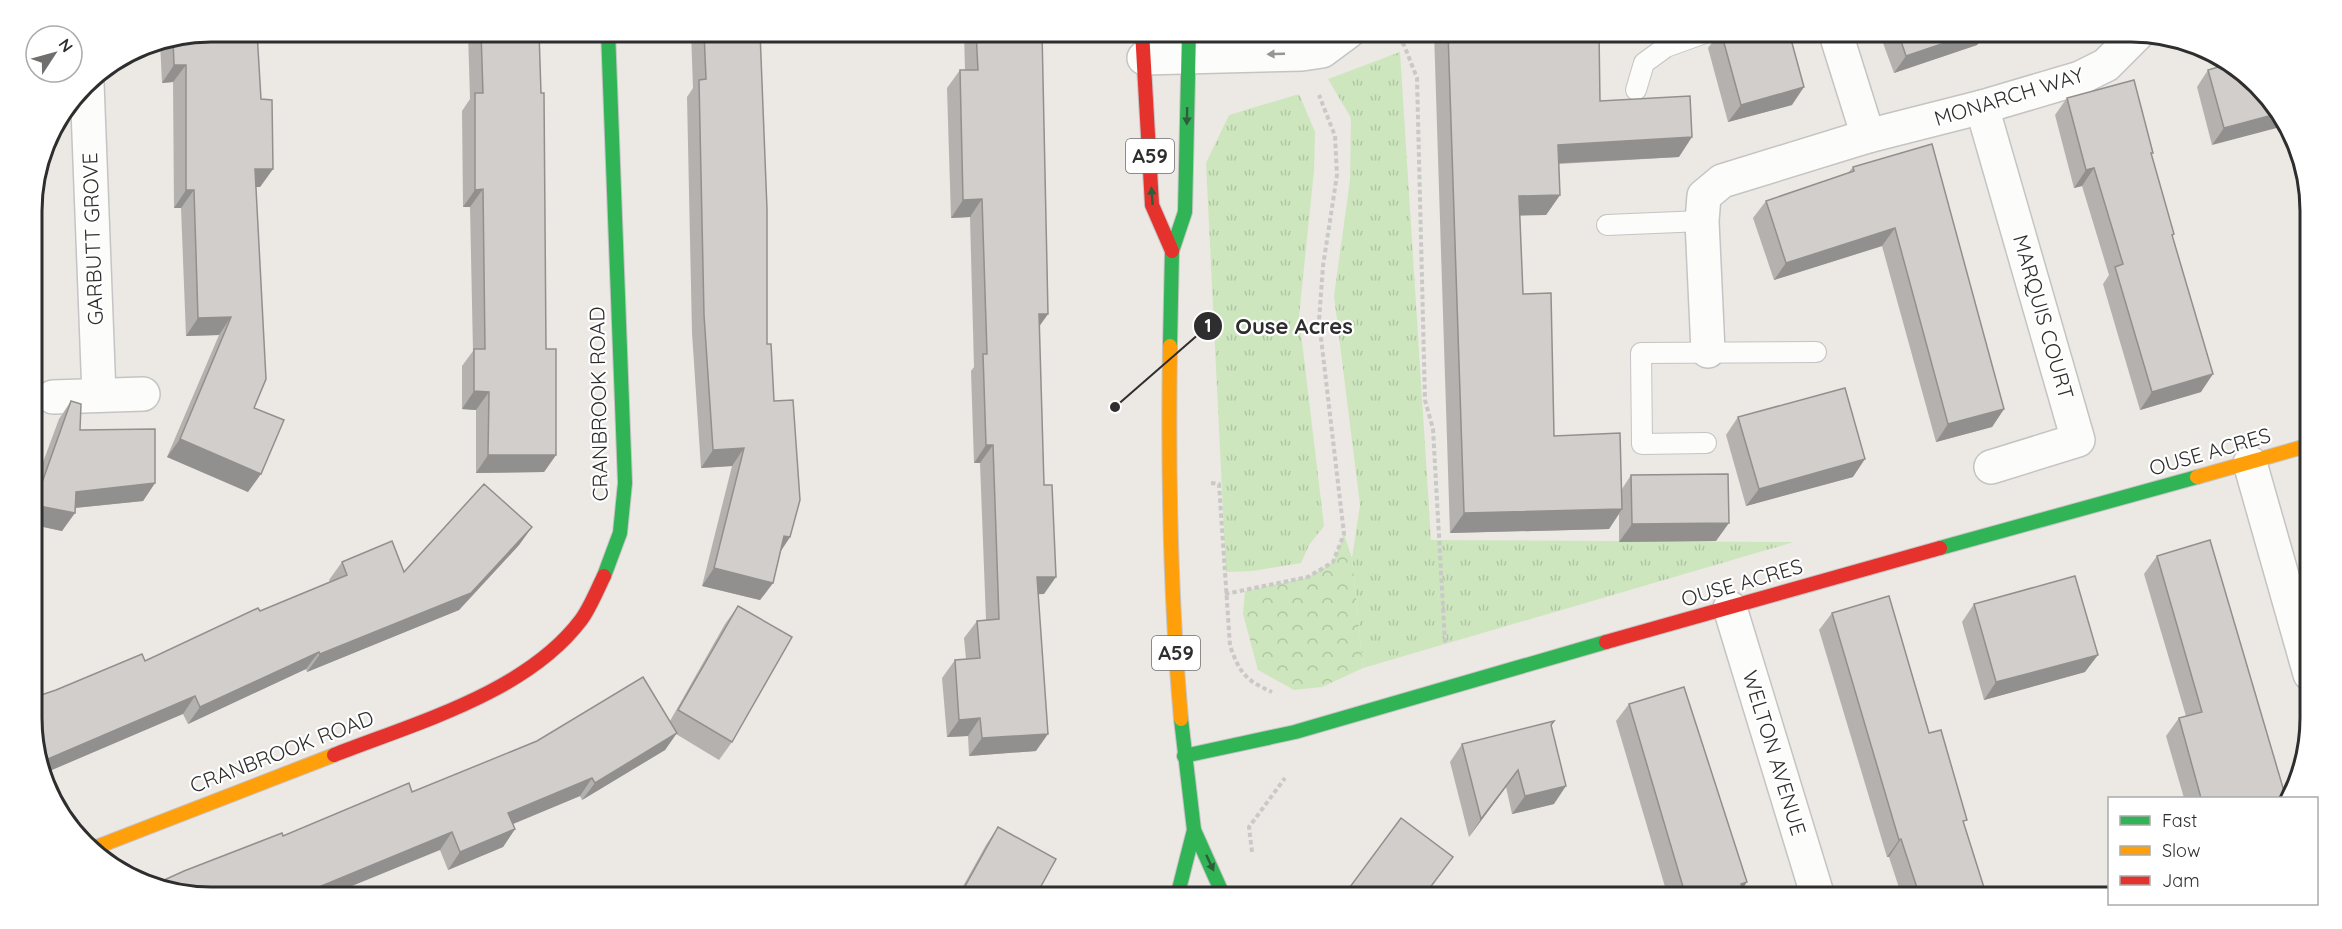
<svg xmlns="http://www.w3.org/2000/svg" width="2342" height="929" viewBox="0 0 2342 929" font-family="Quicksand,sans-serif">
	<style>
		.grass { fill: url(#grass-tufts) }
		.forest { fill: url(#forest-crowns) }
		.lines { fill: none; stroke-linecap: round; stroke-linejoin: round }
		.lane-casing { stroke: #c5c4c5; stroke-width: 22 }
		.street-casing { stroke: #c5c4c5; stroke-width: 36 }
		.fast-casing { stroke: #c5c4c5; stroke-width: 16 }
		.slow-casing { stroke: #c5c4c5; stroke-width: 16 }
		.jam-casing { stroke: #c5c4c5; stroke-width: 16 }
		.path { stroke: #c9c9c8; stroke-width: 4; stroke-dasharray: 4.5 3; stroke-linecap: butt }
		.lane { stroke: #fcfcfb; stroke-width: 20 }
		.street { stroke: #fcfcfb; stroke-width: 33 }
		.fast { stroke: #30b455; stroke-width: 14 }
		.slow { stroke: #ff9f0a; stroke-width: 14 }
		.jam { stroke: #e5322d; stroke-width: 14 }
		.wall { fill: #b4b1af }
		.shaded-wall { fill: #92908e }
		.building { fill: #d1cecb; stroke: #92908e; stroke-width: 1.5 }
		.oneway { fill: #959594 }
		.oneway2 { fill: #2f5d3c }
		.labels { text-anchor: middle; stroke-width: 4.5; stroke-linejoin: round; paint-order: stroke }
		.shield { fill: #fff; stroke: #6d6d6d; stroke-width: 1.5 }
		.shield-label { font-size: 20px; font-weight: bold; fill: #2e2e2e }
		.street-label { font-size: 21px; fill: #2e2e2e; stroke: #fff }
		.rim { fill: none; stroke: #2e2e2e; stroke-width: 3 }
		.leader { fill: none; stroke: #2e2e2e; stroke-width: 2 }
		.callout-dot { fill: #2e2e2e; stroke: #fff; stroke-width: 2 }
		.mark-label { font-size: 18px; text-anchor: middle; font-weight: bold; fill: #fff }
		.callout-label { font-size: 22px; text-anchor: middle; font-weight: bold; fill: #2e2e2e; stroke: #fff; stroke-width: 4.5; stroke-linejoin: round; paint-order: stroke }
	</style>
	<defs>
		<pattern id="grass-tufts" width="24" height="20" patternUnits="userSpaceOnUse" patternTransform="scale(1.5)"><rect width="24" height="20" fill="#cee6be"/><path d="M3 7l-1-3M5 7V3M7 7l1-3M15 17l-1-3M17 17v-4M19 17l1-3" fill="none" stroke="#b1c6a4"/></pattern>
		<pattern id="forest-crowns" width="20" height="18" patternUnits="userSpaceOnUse" patternTransform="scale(1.5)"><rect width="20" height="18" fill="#cee6be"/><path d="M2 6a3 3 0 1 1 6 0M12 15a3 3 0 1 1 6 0" fill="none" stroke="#b1c6a4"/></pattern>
	</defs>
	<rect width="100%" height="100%" fill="#ece8e4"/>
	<!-- grass -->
	<g class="grass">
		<polygon points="1400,52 1431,540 1794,542 1363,668 1352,558 1360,505 1334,296 1350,180 1351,118 1328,79"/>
		<polygon points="1299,94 1315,132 1314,171 1299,316 1324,526 1309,545 1301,563 1253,571 1226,572 1206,163 1229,115"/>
	</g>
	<!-- forest -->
	<polygon class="forest" points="1344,534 1352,558 1363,668 1322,687 1294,690 1258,670 1243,614 1245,591 1308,577 1333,562"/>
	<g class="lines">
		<defs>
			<g id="lane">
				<polyline points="1636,90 1644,63 1666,47 1710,31"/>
				<polyline points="1607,225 1702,221"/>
				<polyline points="1706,443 1642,444 1641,353 1816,352"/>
			</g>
			<g id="street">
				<polyline points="1835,31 1868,136"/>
				<polyline points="1144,58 1302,54 1322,51 1349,31"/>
				<polyline points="87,83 99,395"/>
				<polyline points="1982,107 2078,440 1991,467"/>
				<polyline points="1708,351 1702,221 1704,196 1722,181 1868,136 1982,107 2080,78 2106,65 2138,33"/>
				<polyline points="53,397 143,394"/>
				<polyline points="2250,463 2310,674"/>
				<polyline points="1730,608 1818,897"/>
			</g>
			<g id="fast">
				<polyline points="1170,346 1172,251 1185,212 1189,31"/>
				<polyline points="1940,548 2197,477"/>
				<polyline points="604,576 620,533 625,483 608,31"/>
				<polyline points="1181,719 1194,830 1224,897"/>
				<polyline points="1184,756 1295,732 1606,642"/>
				<polyline points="1177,897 1194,830"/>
			</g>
			<g id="slow">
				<path d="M1170 346C1168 470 1170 595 1181 719"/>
				<polyline points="2197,477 2310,445"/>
				<polyline points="94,848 334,755"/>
			</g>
			<g id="jam">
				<polyline points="1142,31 1152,205 1172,251"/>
				<polyline points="1606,642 1940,548"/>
				<path d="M334 755C415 723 526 693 581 620 590 608 597 590 604 576"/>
			</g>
		</defs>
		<!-- lane casing -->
		<use href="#lane" class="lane-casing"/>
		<!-- street casing -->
		<use href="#street" class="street-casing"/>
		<!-- fast casing -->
		<use href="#fast" class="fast-casing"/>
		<!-- slow casing -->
		<use href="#slow" class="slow-casing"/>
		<!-- jam casing -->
		<use href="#jam" class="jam-casing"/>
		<!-- path -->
		<g class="path">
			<polyline points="1390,34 1404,45 1417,78 1425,400 1433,429 1445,643"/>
			<path d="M1211 483 1219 484 1230 646C1240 673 1245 680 1272 692"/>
			<polyline points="1225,594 1308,577 1333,562 1344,534 1319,321 1323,266 1337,175 1335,136 1319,95"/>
			<polyline points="1252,852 1249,827 1285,778"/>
		</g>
		<!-- lane -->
		<use href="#lane" class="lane"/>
		<!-- street -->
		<use href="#street" class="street"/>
		<!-- fast -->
		<use href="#fast" class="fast"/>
		<!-- slow -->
		<use href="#slow" class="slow"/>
		<!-- jam -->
		<use href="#jam" class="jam"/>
	</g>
	<!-- wall -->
	<g class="wall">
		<polygon points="211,32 261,99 273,169 260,187 256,187 254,408 248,492 167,457 219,335 186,336 181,208 174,208 173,82 162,83 160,42"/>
		<polygon points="468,32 539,32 546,349 556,455 544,472 476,473 476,410 462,409 462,366 473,351 470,207 463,207 462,111 470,99"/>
		<polygon points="691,32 760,32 767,344 790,537 781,551 773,583 760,600 702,586 732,466 701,468 692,333 687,97 693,88"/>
		<polygon points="964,32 1042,32 1048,314 1039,326 1044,594 1038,594 1036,751 969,756 968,736 947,737 942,678 955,660 966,659 964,638 977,621 986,620 980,463 974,463 971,371 974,367 970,217 951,218 947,88 960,70 965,70"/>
		<polygon points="1434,32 1599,32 1600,101 1679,157 1559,164 1560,195 1546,215 1520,215 1523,294 1554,436 1622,489 1631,475 1716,541 1619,542 1619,514 1609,529 1450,533"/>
		<polygon points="1720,32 1789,32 1792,105 1728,122 1708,48"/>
		<polygon points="1879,32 1987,32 1977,45 1894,73"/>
		<polygon points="2208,70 2266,93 2212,145 2197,87"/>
		<polygon points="2067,98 2151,155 2174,234 2172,237 2201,392 2140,410 2103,284 2109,275 2082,186 2074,188 2055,115"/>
		<polygon points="1932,144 2004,409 1992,427 1936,442 1882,246 1774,280 1753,218 1766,201 1848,173 1853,167"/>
		<polygon points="2309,195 2309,220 2304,202"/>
		<polygon points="71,401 80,430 155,483 143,501 75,508 62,531 34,525 33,489 59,419"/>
		<polygon points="1738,417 1853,477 1746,506 1726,435"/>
		<polygon points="532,527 519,545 459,610 307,672 306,669 188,724 183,714 145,661 260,611 330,582 329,580 342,562 404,572"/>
		<polygon points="2157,556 2286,798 2184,798 2166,736 2179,718 2186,716 2144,574"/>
		<polygon points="1974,604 2085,672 1984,700 1962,622"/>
		<polygon points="738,606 732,742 719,760 676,734 665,750 582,800 580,796 513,824 515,829 503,847 448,870 440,850 283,836 412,792 670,721 725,624"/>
		<polygon points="1832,613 1929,733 1964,824 1987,897 1902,897 1889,857 1887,857 1819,630"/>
		<polygon points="1629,704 1742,889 1745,897 1668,897 1616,721"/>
		<polygon points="1551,725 1554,804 1512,814 1506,787 1469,837 1450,762 1462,744"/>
		<polygon points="998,827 1035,897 957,897 986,845"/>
	</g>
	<!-- shaded-wall -->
	<g class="shaded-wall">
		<polygon points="1977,32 1987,32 1977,45 1894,73 1906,56"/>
		<polygon points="174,65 186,65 173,82 162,83"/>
		<polygon points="1804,87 1792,105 1728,122 1741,105"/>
		<polygon points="2280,113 2288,125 2212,145 2224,128"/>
		<polygon points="1692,137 1679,157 1544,164 1558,145"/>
		<polygon points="2094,168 2082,186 2074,188 2086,170"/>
		<polygon points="255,169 273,169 260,187 242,187"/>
		<polygon points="483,189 470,207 463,207 475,190"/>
		<polygon points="186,190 194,190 181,208 174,208"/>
		<polygon points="1560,195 1546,215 1505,216 1519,196"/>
		<polygon points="982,199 970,217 951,218 963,200"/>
		<polygon points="1895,228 1882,246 1774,280 1786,263"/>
		<polygon points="1039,314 1048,314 1036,331"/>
		<polygon points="231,317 219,335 186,336 198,318"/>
		<polygon points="2213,374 2201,392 2140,410 2152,392"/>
		<polygon points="474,391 489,392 476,410 462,409"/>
		<polygon points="2004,409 1992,427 1936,442 1948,424"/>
		<polygon points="180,439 261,474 248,492 167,457"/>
		<polygon points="986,445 993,445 980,463 974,463"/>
		<polygon points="744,448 732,466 701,468 713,450"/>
		<polygon points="488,455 556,455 544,472 476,473"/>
		<polygon points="1865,459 1853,477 1746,506 1759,489"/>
		<polygon points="155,483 143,501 64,509 76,492"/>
		<polygon points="34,505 75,513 62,531 34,525"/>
		<polygon points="1622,509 1609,529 1450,533 1464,513"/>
		<polygon points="1729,523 1716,541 1619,542 1632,524"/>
		<polygon points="532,527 519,545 459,610 307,672 320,654"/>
		<polygon points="784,536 790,537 778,555"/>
		<polygon points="714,568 773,583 760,600 702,586"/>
		<polygon points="1037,577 1056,577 1044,594 1024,595"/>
		<polygon points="319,652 306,669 188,724 200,707"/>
		<polygon points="2098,655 2085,672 1984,700 1996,682"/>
		<polygon points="195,696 183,714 45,773 40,764 41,762"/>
		<polygon points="980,718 968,736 947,737 959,720"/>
		<polygon points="677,733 665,750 582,800 595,783"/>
		<polygon points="1048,734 1036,751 969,756 982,738"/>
		<polygon points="1518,770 1506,787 1469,837 1481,819"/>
		<polygon points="592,778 580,796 496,831 508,813"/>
		<polygon points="1566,786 1554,804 1512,814 1525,796"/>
		<polygon points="515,829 503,847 448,870 460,852"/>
		<polygon points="452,832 440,850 325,897 303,897 307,892"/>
		<polygon points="1901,839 1889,857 1887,857 1899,840"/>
		<polygon points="1747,882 1737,897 1741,884"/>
	</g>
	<!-- building -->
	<g class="building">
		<polygon points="211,32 257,32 261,99 272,100 273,169 255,169 266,379 254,408 284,420 261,474 180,439 231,317 198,318 194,190 186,190 186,65 174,65 173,39"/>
		<polygon points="481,32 539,32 541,93 544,93 546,349 556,349 556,455 488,455 489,392 474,391 474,349 485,349 483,189 475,190 475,93 483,93"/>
		<polygon points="704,32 760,32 767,209 767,344 771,344 774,401 793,400 800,500 790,537 784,536 773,583 714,568 744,448 713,450 704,315 699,80 706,79"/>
		<polygon points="976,32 1042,32 1048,314 1039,314 1044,485 1052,485 1056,577 1037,577 1048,734 982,738 980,718 959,720 955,660 980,658 977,621 999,619 993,445 986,445 983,354 987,354 982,199 963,200 960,70 978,70"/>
		<polygon points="1448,32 1599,32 1600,101 1690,96 1692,137 1558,145 1560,195 1519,196 1523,294 1551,293 1554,436 1620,433 1622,509 1464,513"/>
		<polygon points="1721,32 1789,32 1804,87 1741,105"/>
		<polygon points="1898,32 1977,32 1906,56"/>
		<polygon points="2225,65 2266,93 2280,113 2224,128 2208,70"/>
		<polygon points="2134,80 2153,153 2151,153 2174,234 2172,235 2213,374 2152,392 2115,267 2123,264 2094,168 2086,170 2067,98"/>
		<polygon points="1932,144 2004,409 1948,424 1895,228 1786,263 1766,201 1854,171 1853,167"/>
		<polygon points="1845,388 1865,459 1759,489 1738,417"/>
		<polygon points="71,401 81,404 80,430 155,429 155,483 76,492 75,513 34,505"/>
		<polygon points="33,438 38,446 33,448"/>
		<polygon points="1728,474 1729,523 1632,524 1631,475"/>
		<polygon points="484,484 532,527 471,593 320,654 319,652 200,707 195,696 41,762 42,765 41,765 35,753 35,697 56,690 142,654 145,661 258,608 260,611 347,575 342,562 392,541 404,572"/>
		<polygon points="2210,540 2286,798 2201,798 2179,718 2202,712 2157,556"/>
		<polygon points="2075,576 2098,655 1996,682 1974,604"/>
		<polygon points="1889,596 1929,733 1941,730 1967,820 1963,821 1987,897 1920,897 1901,839 1899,840 1832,613"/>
		<polygon points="738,606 792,637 732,742 678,710"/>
		<polygon points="643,677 677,733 595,783 592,778 508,813 515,829 460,852 452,832 307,892 309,897 211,897 153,888 151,886 184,871 282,833 283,836 409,783 412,792 537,741"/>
		<polygon points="1684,687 1747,882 1741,884 1745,897 1686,897 1629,704"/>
		<polygon points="1554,721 1551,725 1566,786 1525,796 1518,770 1481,819 1462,744"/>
		<polygon points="1401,818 1453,857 1423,897 1347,897 1344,895"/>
		<polygon points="998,827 1056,859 1035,897 959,897"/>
	</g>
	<!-- one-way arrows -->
	<defs><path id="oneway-solid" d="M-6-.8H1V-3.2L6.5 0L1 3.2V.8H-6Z" transform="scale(1.5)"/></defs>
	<use class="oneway" href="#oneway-solid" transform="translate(1276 54) rotate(178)"/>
	<g class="oneway2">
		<use href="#oneway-solid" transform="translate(1187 116) rotate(91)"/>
		<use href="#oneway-solid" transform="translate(1152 196) rotate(-94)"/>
		<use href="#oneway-solid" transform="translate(1210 863) rotate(65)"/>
	</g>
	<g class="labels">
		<!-- shield labels -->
		<g class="shield">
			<rect x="1126" y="139" width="48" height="34" rx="4.5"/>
			<rect x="1152" y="636" width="48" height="34" rx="4.5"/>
		</g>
		<g class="shield-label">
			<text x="1150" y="163">A59</text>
			<text x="1176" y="660">A59</text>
		</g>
		<!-- street labels -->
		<g class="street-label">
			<text transform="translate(2009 97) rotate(-17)" y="7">MONARCH WAY</text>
			<text transform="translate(93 239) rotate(-92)" y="7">GARBUTT GROVE</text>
			<text transform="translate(2043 317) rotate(74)" y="7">MARQUIS COURT</text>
			<text transform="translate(599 404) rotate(-91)" y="7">CRANBROOK ROAD</text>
			<text transform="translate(2210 452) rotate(-16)" y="7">OUSE ACRES</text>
			<text transform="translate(1742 583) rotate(-16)" y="7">OUSE ACRES</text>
			<text transform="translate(282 752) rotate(-21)" y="7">CRANBROOK ROAD</text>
			<text transform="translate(1774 753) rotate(73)" y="7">WELTON AVENUE</text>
		</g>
	</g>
	<!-- crop -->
	<path d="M0 0H2342V929H0ZM211 42H2131A169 169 0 0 1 2300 211V718A169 169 0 0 1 2131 887H211A169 169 0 0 1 42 718V211A169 169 0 0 1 211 42Z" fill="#fff" fill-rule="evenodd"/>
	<path class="rim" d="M211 42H2131A169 169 0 0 1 2300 211V718A169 169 0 0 1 2131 887H211A169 169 0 0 1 42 718V211A169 169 0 0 1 211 42Z"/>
	<!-- callouts -->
	<path class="leader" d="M1115 407L1208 326"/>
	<g class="callout-dot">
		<circle cx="1115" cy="407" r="6"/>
		<circle cx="1208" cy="326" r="15"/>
	</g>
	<g class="mark-label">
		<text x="1208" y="332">1</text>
	</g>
	<g class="callout-label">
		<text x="1294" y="334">Ouse Acres</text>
	</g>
	<!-- legend -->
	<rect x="2108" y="797" width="210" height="108" fill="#ffffff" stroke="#ababab" stroke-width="1.5"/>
	<rect x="2120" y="816" width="30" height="9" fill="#30b455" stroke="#ababab" stroke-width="1.5"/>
	<text x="2162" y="827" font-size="18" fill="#2e2e2e">Fast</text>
	<rect x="2120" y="846" width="30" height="9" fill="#ff9f0a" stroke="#ababab" stroke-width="1.5"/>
	<text x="2162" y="857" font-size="18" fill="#2e2e2e">Slow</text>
	<rect x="2120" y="876" width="30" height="9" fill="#e5322d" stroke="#ababab" stroke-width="1.5"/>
	<text x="2162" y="887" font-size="18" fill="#2e2e2e">Jam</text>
	<!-- north arrow -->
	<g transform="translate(54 54) rotate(54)"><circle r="28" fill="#ffffff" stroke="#ababab" stroke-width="1.5"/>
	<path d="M0-4.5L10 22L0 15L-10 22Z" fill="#706f6e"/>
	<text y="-9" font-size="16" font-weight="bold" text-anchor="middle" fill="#2e2e2e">N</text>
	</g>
</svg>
